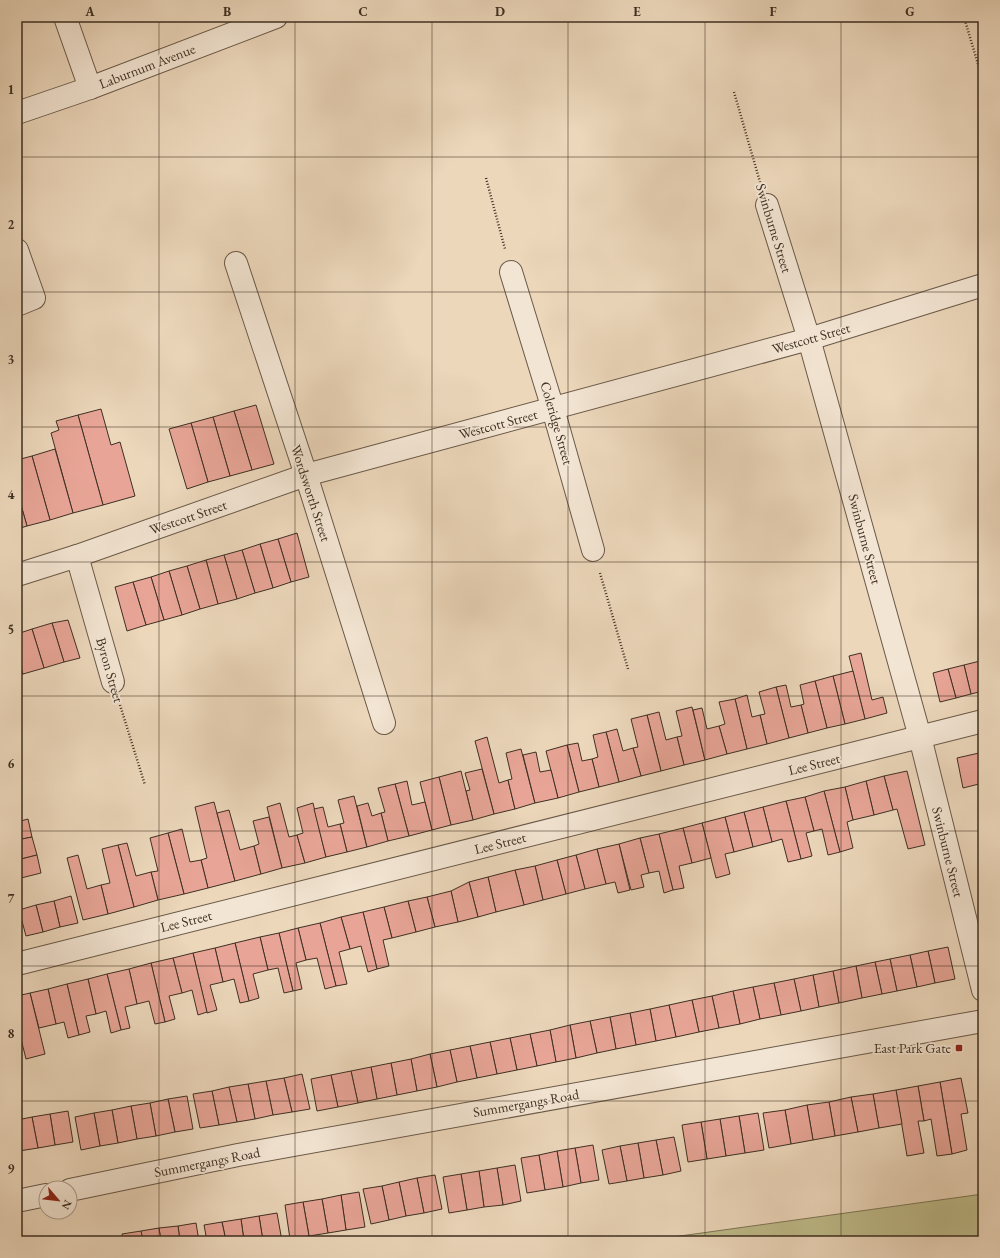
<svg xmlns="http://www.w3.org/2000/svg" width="1000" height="1258" viewBox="0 0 1000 1258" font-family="'EB Garamond',serif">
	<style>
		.green { fill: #bfbc8b; stroke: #7e7656 }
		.building { fill: #e8a597; stroke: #3e2f22 }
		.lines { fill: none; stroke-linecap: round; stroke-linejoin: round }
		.minor-casing { stroke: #6a5948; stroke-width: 24 }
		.path { stroke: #3e2f22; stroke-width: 2.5; stroke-dasharray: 1 2; stroke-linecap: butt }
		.minor { stroke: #f3e5d3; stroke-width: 22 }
		.grid { fill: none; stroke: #3e2f22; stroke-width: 1; stroke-opacity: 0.55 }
		.poi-dot { fill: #8f2418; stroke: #f3e5d3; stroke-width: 1.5 }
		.labels { text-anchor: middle; stroke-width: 3.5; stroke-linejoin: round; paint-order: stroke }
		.street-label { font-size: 14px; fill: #3e2f22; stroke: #f3e5d3 }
		.poi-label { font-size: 14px; fill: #3e2f22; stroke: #f3e5d3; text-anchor: end }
		.neatline { fill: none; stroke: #3e2f22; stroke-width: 1.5 }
		.grid-label { font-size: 13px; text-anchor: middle; font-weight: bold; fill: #3e2f22 }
	</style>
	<rect width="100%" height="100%" fill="#ecd7bb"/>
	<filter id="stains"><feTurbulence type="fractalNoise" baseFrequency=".005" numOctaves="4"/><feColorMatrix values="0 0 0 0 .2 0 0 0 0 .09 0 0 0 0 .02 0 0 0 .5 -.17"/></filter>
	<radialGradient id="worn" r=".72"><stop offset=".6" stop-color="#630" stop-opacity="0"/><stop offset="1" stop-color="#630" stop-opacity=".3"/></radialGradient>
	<!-- green -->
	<polygon class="green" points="983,1194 983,1241 644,1241"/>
	<!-- building -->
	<g class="building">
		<polygon points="256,405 274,464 252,470 234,411"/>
		<polygon points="101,409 111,445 120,442 135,496 103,505 78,415"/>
		<polygon points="234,411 252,470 230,476 213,417"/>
		<polygon points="78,415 103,505 73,513 51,433 59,430 56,421"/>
		<polygon points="213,417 230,476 208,482 191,423"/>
		<polygon points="191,423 208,482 187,489 169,429"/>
		<polygon points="55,449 73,513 50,520 32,456"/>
		<polygon points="32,456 50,520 27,526 17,491 17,460"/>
		<polygon points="17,491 27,526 17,529"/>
		<polygon points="297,533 309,577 291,582 278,539"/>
		<polygon points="278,539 291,582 273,588 260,544"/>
		<polygon points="260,544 273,588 255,593 242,550"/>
		<polygon points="242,550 255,593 237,599 224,555"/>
		<polygon points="224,555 237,599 218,604 206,560"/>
		<polygon points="206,560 218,604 200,609 187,566"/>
		<polygon points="187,566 200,609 182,615 169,571"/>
		<polygon points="169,571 182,615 164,620 151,577"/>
		<polygon points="151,577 164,620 146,625 133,582"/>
		<polygon points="133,582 146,625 127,631 115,587"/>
		<polygon points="68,620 80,658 64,662 52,623"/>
		<polygon points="52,623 64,662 44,668 32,629"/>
		<polygon points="32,629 44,668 23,674 17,656 17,634"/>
		<polygon points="861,653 872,700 883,697 887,713 865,719 849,656"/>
		<polygon points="17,656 23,674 17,676"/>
		<polygon points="980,661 983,675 983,691 971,694 964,665"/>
		<polygon points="964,665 971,694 956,698 948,669"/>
		<polygon points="948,669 956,698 940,702 933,673"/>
		<polygon points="853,671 865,719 845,724 833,676"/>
		<polygon points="833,676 845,724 827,728 815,681"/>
		<polygon points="815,681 827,728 808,733 801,705 804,704 800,685"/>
		<polygon points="786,685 791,707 801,705 808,733 789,738 776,687"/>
		<polygon points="776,687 789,738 767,744 760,715 765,714 759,692"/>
		<polygon points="747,695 752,717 760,715 767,744 747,749 735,699"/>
		<polygon points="735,699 747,749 727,754 719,726 725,724 719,702"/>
		<polygon points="692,707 705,760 684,765 677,737 682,736 676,711"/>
		<polygon points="702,708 707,729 719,726 727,754 705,760 693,710"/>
		<polygon points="659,712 666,740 677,737 684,765 661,771 647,715"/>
		<polygon points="647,715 661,771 641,776 633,748 638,747 631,719"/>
		<polygon points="617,729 623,751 633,748 641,776 619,782 606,732"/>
		<polygon points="606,732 619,782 599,787 592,759 598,757 593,735"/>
		<polygon points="487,737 499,783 508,780 515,809 494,814 475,741"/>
		<polygon points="578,743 582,761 592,759 599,787 579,792 567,745"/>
		<polygon points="567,745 579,792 558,798 546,751"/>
		<polygon points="521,749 535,803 515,809 508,780 512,779 506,753"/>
		<polygon points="536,752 540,772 551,770 558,798 535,803 523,755"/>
		<polygon points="979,753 983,770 983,783 963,788 957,758"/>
		<polygon points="482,769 494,814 473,820 466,791 470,790 465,773"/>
		<polygon points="461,771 473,820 451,825 439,777"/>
		<polygon points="907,771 925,845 908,849 897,809 893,810 884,776"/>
		<polygon points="884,776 893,810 874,815 866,781"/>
		<polygon points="439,777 451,825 432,830 420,782"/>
		<polygon points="407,781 412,805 425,802 432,830 409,836 395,784"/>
		<polygon points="866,781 874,815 853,820 845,787"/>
		<polygon points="395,784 409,836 388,841 381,813 385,812 378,788"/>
		<polygon points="845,787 853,820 847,822 853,848 840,852 824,791"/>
		<polygon points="824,791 840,852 828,855 822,829 814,831 805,797"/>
		<polygon points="354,796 367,847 347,852 340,824 344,823 338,800"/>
		<polygon points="805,797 814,831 806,833 812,856 801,859 786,801"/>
		<polygon points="786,801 801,859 788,862 782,839 772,842 763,807"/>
		<polygon points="214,802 235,881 208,888 201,860 207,858 195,807"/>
		<polygon points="280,803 289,837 297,835 305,863 282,868 267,807"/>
		<polygon points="313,803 326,857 305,863 297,835 303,833 297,808"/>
		<polygon points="368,803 372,816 381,813 388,841 367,847 357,806"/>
		<polygon points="323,807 328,827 340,824 347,852 326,857 314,809"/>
		<polygon points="763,807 772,842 753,847 744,812"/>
		<polygon points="229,810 240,850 254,846 261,874 235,881 217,813"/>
		<polygon points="744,812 753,847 734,852 725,817"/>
		<polygon points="269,817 282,868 261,874 254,846 259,844 253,821"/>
		<polygon points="725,817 734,852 725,854 730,874 716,878 702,823"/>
		<polygon points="28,819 32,837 17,840 17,822"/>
		<polygon points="702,823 711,858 692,863 683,828"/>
		<polygon points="683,828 692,863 679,866 684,888 673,890 659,834"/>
		<polygon points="182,829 190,862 201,860 208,888 184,894 168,833"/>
		<polygon points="168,833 184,894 158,900 151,872 158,871 150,838"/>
		<polygon points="659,834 673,890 664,893 659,871 649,873 640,838"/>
		<polygon points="32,837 37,855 17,860 17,840"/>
		<polygon points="640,838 649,873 641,875 644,887 631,890 619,844"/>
		<polygon points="127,843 136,876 151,872 158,900 134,907 118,845"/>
		<polygon points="619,844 630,890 618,893 615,882 606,884 597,849"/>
		<polygon points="118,845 134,907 108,914 101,885 110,883 102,849"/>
		<polygon points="597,849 606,884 585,889 576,855"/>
		<polygon points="37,855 41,873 17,879 17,860"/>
		<polygon points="78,855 87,889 101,885 108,914 83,920 67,858"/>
		<polygon points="576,855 585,889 566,894 557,860"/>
		<polygon points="557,860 566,894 543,900 535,866"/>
		<polygon points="535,866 543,900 524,905 515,870"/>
		<polygon points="515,870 524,905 496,912 488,877"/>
		<polygon points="488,877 496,912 478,917 469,882"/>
		<polygon points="469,882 478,917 458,922 451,891"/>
		<polygon points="451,891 458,922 435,927 427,897"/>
		<polygon points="71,896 78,923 60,927 54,901"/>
		<polygon points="427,897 435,927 416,932 408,901"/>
		<polygon points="54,901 60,927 43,932 36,905"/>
		<polygon points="408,901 416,932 392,938 384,907"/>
		<polygon points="36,905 43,932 26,936 19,910"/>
		<polygon points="384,907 392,938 383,940 389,966 377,969 363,912"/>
		<polygon points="363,912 377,969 368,972 361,946 350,949 341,917"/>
		<polygon points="341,917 350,949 339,952 347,984 336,986 320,923"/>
		<polygon points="320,923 336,986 325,989 317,958 306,960 298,928"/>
		<polygon points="298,928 306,960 296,963 302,989 293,991 279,933"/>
		<polygon points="279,933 293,991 284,993 278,968 268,970 260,937"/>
		<polygon points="260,937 268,970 253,974 259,998 249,1001 235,943"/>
		<polygon points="235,943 249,1001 240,1003 234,979 223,982 215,948"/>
		<polygon points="948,947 955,979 935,983 928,951"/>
		<polygon points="215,948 223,982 210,985 217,1010 207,1013 193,953"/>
		<polygon points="928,951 935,983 917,987 910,955"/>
		<polygon points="193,953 207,1012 198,1015 192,990 182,993 173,958"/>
		<polygon points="910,955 917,987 897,991 890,959"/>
		<polygon points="173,958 182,993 169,996 175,1019 165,1022 151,963"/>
		<polygon points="890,959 897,991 882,994 875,962"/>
		<polygon points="875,962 882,994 862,998 856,966"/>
		<polygon points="151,963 165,1022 155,1024 149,1001 137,1004 129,969"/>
		<polygon points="856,966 862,998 839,1003 833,971"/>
		<polygon points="129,969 137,1004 125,1007 130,1028 121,1030 107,974"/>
		<polygon points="833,971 839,1003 819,1007 813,975"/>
		<polygon points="107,974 121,1030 111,1033 106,1011 96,1014 88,979"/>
		<polygon points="813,975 819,1007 801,1011 794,979"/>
		<polygon points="88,979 96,1014 86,1016 90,1032 79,1035 67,984"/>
		<polygon points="794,979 801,1011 781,1015 774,983"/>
		<polygon points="774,983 781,1015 760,1019 753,987"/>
		<polygon points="67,984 79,1035 68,1038 64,1022 56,1024 48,989"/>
		<polygon points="753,987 760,1019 740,1024 733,991"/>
		<polygon points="48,989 56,1024 39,1028 30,993"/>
		<polygon points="733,991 740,1024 719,1028 712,996"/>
		<polygon points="30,993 45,1054 26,1059 17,1023 17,996"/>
		<polygon points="712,996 719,1028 699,1032 692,1000"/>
		<polygon points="692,1000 699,1032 676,1037 669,1005"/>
		<polygon points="669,1005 676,1037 656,1041 650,1009"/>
		<polygon points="650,1009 656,1041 636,1045 630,1013"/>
		<polygon points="630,1013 636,1045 616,1049 610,1017"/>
		<polygon points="610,1017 616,1049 597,1053 590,1021"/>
		<polygon points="590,1021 597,1053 576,1058 570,1025"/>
		<polygon points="570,1025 576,1058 556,1062 550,1030"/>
		<polygon points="550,1030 556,1062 537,1066 530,1034"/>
		<polygon points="530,1034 537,1066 517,1070 510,1038"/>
		<polygon points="510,1038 517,1070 497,1074 490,1042"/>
		<polygon points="490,1042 497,1074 477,1078 470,1046"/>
		<polygon points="470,1046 477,1078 457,1082 450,1050"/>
		<polygon points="450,1050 457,1082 437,1087 430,1054"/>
		<polygon points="430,1054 437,1087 417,1091 411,1059"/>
		<polygon points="411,1059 417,1091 397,1095 391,1063"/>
		<polygon points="391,1063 397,1095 377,1099 371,1067"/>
		<polygon points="371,1067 377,1099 358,1103 351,1071"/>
		<polygon points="351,1071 358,1103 338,1107 331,1075"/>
		<polygon points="302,1074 310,1109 292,1112 284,1078"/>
		<polygon points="331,1075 338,1107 317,1111 311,1079"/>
		<polygon points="284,1078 292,1112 273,1115 266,1081"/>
		<polygon points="961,1078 968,1113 961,1114 967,1150 952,1154 940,1082"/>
		<polygon points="266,1081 273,1115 255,1119 248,1084"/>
		<polygon points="940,1082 952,1154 937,1156 931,1119 924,1121 918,1086"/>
		<polygon points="248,1084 255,1119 237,1122 229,1087"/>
		<polygon points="918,1086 924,1121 918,1121 924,1153 907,1156 896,1090"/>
		<polygon points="229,1087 237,1122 219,1125 212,1091"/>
		<polygon points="896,1090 902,1124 879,1128 873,1094"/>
		<polygon points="212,1091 219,1125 200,1128 193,1094"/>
		<polygon points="873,1094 879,1128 858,1132 851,1097"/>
		<polygon points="187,1096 193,1129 175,1132 168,1099"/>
		<polygon points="851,1097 858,1132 835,1136 829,1102"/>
		<polygon points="168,1099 175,1132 156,1136 150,1103"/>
		<polygon points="829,1102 835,1136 813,1140 807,1105"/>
		<polygon points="150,1103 156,1136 137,1139 131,1106"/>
		<polygon points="807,1105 813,1140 791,1144 785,1110"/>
		<polygon points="131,1106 137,1139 118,1143 112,1110"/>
		<polygon points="112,1110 118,1143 100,1146 94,1113"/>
		<polygon points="785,1110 791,1144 769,1148 763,1113"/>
		<polygon points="68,1111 73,1142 55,1145 50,1114"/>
		<polygon points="94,1113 100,1146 81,1150 75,1117"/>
		<polygon points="758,1113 764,1150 745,1153 739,1116"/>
		<polygon points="50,1114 55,1145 38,1148 32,1117"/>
		<polygon points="739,1116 745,1153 726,1156 720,1119"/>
		<polygon points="32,1117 38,1148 19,1151 17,1138 17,1120"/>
		<polygon points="720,1119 726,1156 707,1159 701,1122"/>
		<polygon points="701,1122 707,1159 688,1162 682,1125"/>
		<polygon points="674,1137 681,1171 663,1175 656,1140"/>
		<polygon points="656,1140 663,1175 644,1178 638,1143"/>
		<polygon points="638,1143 644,1178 627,1181 620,1146"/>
		<polygon points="593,1145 599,1180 581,1183 575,1148"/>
		<polygon points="620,1146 627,1181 609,1184 602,1150"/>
		<polygon points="575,1148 581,1183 563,1187 557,1151"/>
		<polygon points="557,1151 563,1187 545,1190 539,1155"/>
		<polygon points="539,1155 545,1190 527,1193 521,1158"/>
		<polygon points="515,1165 521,1201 503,1205 497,1168"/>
		<polygon points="497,1168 503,1205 484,1207 479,1171"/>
		<polygon points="479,1171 484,1207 467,1210 461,1174"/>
		<polygon points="461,1174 467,1210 449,1213 443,1177"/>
		<polygon points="435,1175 442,1209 424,1213 417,1178"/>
		<polygon points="417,1178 424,1213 406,1216 399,1182"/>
		<polygon points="399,1182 406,1216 389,1220 382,1186"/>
		<polygon points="382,1186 389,1220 371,1224 363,1189"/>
		<polygon points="359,1192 365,1227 346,1230 341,1195"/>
		<polygon points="341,1195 346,1230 328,1233 322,1199"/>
		<polygon points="322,1199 328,1233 309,1236 303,1202"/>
		<polygon points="303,1202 309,1236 290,1239 285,1205"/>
		<polygon points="277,1213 282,1241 263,1241 259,1216"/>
		<polygon points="259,1216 263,1241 244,1241 241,1219"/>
		<polygon points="241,1219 244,1241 226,1241 222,1222"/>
		<polygon points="222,1222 226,1241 207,1241 204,1225"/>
		<polygon points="196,1223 199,1241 180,1241 178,1226"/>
		<polygon points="178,1226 180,1241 161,1241 159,1228"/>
		<polygon points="159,1228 161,1241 143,1241 141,1231"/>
		<polygon points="141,1231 143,1241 123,1241 122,1234"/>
	</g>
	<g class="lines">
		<defs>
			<g id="minor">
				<polyline points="65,17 90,88"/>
				<polyline points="17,113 90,88 276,17"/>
				<polyline points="767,205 809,339 920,737 983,990"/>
				<polyline points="17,250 34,298 17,305"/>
				<polyline points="236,263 306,475 384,723"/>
				<polyline points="511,272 553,409 593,550"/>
				<polyline points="77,556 113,682"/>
				<polyline points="17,575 77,556 306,475 809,339 983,285"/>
				<polyline points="17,964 983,721"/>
				<polyline points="70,1190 238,1155 983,1021"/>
				<polyline points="17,1201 46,1195"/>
			</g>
		</defs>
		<!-- minor casing -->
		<use href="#minor" class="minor-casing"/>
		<!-- path -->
		<g class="path">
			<polyline points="964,17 983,81"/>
			<polyline points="734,92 760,182"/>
			<polyline points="486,178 505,249"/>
			<polyline points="600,573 628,669"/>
			<polyline points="120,705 145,785"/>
		</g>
		<!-- minor -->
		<use href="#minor" class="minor"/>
	</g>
	<!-- grid -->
	<path class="grid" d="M159 17V1241M295 17V1241M432 17V1241M568 17V1241M705 17V1241M841 17V1241M17 157H983M17 292H983M17 427H983M17 562H983M17 696H983M17 831H983M17 966H983M17 1101H983"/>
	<!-- markers -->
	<rect class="poi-dot" x="955" y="1044" width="8" height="8" rx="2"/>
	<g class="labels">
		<!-- street labels -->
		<g class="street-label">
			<text transform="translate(147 66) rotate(-21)" y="5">Laburnum Avenue</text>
			<text transform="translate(774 228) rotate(73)" y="5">Swinburne Street</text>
			<text transform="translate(811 338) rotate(-16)" y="5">Westcott Street</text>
			<text transform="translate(557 423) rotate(74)" y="5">Coleridge Street</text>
			<text transform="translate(498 424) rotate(-15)" y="5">Westcott Street</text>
			<text transform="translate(311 493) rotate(72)" y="5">Wordsworth Street</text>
			<text transform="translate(188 517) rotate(-19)" y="5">Westcott Street</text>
			<text transform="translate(865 539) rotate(75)" y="5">Swinburne Street</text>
			<text transform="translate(110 670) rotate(74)" y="5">Byron Street</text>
			<text transform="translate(814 764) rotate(-14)" y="5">Lee Street</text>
			<text transform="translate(500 843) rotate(-14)" y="5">Lee Street</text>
			<text transform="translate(948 852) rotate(76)" y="5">Swinburne Street</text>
			<text transform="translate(186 921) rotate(-14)" y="5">Lee Street</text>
			<text transform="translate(526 1103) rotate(-10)" y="5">Summergangs Road</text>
			<text transform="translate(207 1162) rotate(-11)" y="5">Summergangs Road</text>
		</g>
		<!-- poi labels -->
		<g class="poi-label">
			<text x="951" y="1053">East Park Gate</text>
		</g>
	</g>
	<!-- margin -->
	<rect width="1000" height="1258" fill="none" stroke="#ecd7bb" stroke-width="44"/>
	<!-- north arrow -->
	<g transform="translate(58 1200) rotate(118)"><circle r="19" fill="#f3e5d3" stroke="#ab9c8c"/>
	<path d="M0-3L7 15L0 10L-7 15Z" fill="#8f2418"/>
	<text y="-6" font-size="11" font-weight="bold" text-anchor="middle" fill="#3e2f22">N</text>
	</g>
	<rect x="22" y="22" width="956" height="1214" class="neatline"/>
	<g class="grid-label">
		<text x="90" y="16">A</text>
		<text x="227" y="16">B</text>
		<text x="363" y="16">C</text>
		<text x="500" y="16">D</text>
		<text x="637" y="16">E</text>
		<text x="773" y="16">F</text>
		<text x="910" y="16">G</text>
		<text x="11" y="94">1</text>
		<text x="11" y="229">2</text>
		<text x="11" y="364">3</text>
		<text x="11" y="499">4</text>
		<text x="11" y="634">5</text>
		<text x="11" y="768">6</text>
		<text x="11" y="903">7</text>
		<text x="11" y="1038">8</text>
		<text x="11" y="1173">9</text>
	</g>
	<rect width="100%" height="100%" filter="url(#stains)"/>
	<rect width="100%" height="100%" fill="url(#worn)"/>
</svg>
